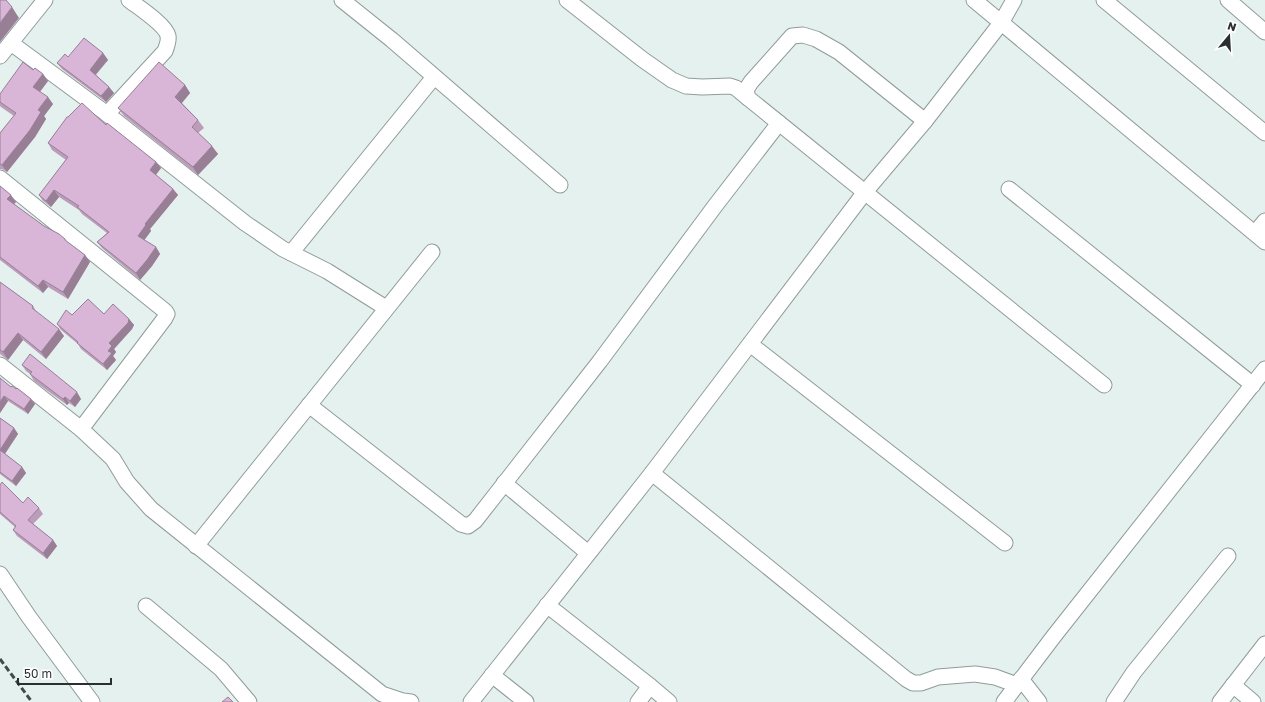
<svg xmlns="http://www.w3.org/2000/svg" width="1265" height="702" viewBox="0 0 1265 702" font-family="'Golos Text',sans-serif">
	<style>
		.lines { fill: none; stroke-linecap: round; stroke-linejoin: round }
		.street-casing { stroke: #909c99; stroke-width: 17 }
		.street { stroke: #fff; stroke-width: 15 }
		.rail { stroke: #434a48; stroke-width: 3; stroke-dasharray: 6 3; stroke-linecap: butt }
		.wall { fill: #bb9db9 }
		.shaded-wall { fill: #987f96 }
		.building { fill: #d9b6d7; stroke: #987f96 }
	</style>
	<rect width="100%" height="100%" fill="#e4f1ee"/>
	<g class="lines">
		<defs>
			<g id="street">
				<polyline points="342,0 392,40 560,185"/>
				<polyline points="567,0 642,59 672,80 686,86 702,87 730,86 736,88 748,98"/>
				<polyline points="974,0 1265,242"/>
				<polyline points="1104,0 1265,133"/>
				<polyline points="1228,0 1265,32"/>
				<polyline points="11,43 107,114 245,223 283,249 327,271 386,308"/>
				<polyline points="0,56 45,0"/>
				<path d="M107 114 165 51C167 46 169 41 168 36 166 25 138 7 129 0"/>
				<polyline points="925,121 839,52 816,39 803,35 792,36 751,82 746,90 748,98 1104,385"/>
				<polyline points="0,178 165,311 167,314 165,318 81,429"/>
				<polyline points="1009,189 1253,385"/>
				<polyline points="1255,233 1265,221"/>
				<polyline points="291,253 434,77"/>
				<polyline points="750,344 1005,543"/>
				<polyline points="0,365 81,429 113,459 127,482 151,509 382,694 403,701 411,702"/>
				<polyline points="309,405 461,524 468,526 475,521 600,361 715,206 779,123"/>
				<polyline points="652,473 906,679 913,683 921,683 938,677 975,674 995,677 1017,685"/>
				<polyline points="504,483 588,553"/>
				<polyline points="196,546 432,252"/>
				<polyline points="0,574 29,617 92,702"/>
				<polyline points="547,605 650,686 669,702"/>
				<polyline points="146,606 221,669 249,702"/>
				<polyline points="492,675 526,702"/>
				<polyline points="1021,679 1039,702"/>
				<polyline points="1233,685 1253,702"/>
				<polyline points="471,702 652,473 865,192 925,121 1001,23 1014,0"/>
				<polyline points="638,702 650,686"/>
				<polyline points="1004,702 1054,636 1265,369"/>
				<polyline points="1114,702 1134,672 1228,556"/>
				<polyline points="1220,702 1265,644"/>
			</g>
		</defs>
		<!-- street casing -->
		<use href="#street" class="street-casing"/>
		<!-- street -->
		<use href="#street" class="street"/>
		<!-- rail -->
		<polyline class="rail" points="0,659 32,702"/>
	</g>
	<!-- wall -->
	<g class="wall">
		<polygon points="103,53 108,60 96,75 109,87 114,93 106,102 62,69 57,63 68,57"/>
		<polygon points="33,70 43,74 48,81 40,92 53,104 44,116 46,119 35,137 7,172 2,169 0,169 0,133 14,116 1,107 0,106 0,94"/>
		<polygon points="185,85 190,93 182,103 198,120 204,128 198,133 218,154 198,175 124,116 118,108"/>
		<polygon points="68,117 106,125 156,162 161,168 156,175 173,189 178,195 150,229 151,231 144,240 156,247 160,254 152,266 140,280 102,248 97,242 107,233 82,214 79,210 59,197 51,207 43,201 39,195 66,160 52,150 48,143"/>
		<polygon points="0,186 16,202 14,204 44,226 65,239 67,242 85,255 90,262 68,299 48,287 43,293 0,260"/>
		<polygon points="0,282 33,306 36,311 64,336 46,359 23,340 8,360 0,354"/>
		<polygon points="104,314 129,319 134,325 132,329 114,349 116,352 113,356 116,360 107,370 81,349 78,344 61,330 57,324 72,315"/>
		<polygon points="22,365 81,399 75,407 69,403 67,405 34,381 30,374 26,371"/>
		<polygon points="0,378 11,387 35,404 28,414 8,401 0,413"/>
		<polygon points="0,418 14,428 18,434 5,454 22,467 26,473 16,486 0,474"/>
		<polygon points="0,485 23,503 39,508 43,514 33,524 53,540 57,546 47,559 17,536 13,530 15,527 0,514"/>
	</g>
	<!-- shaded-wall -->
	<g class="shaded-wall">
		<polygon points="12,7 19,18 0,42 0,23"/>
		<polygon points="103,53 108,60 94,76 90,70"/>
		<polygon points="43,74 48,81 38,94 33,87"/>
		<polygon points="185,85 190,93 181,104 175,97"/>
		<polygon points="109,87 114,93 106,102 101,96"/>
		<polygon points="48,97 53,104 44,116 46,119 35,137 7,172 2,165 38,110"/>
		<polygon points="212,146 218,154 198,175 193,167"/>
		<polygon points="156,162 161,168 154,177 150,170"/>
		<polygon points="173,189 178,195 150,229 151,231 143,242 138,236 145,224"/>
		<polygon points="54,190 59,197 51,207 46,201"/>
		<polygon points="11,195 16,202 12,206 7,199"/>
		<polygon points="156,247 160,254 152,266 140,280 136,273"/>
		<polygon points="85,255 90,262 68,299 63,292"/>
		<polygon points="43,280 48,287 43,293 38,286"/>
		<polygon points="129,319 134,325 132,329 114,349 116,352 113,356 116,360 107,370 103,364 108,351 109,343"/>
		<polygon points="59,329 64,336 46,359 41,352"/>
		<polygon points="18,333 23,340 8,360 3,352"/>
		<polygon points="77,392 81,399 75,407 70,401"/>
		<polygon points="4,396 8,401 0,413 0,402"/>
		<polygon points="65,397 69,403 67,405 63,399"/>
		<polygon points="31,399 35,404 28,414 24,409"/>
		<polygon points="14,428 18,434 4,455 0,450"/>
		<polygon points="22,467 26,473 16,486 12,481"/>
		<polygon points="53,540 57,546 47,559 43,553"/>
	</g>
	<!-- building -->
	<g class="building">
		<polygon points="0,0 6,0 12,7 0,23"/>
		<polygon points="84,38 103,53 90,70 109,87 101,96 57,63 65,54 68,57"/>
		<polygon points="23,62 33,70 35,68 43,74 33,87 48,97 38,110 41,112 30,130 2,165 0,164 0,133 16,113 0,102 0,94"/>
		<polygon points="159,62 185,85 175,97 198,120 192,127 212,146 193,167 118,108"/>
		<polygon points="82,103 106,125 107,123 156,162 150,170 173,189 145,224 146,225 138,236 156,247 147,260 136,273 97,242 109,232 77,207 79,206 54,190 46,201 39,195 68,157 48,143 67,117 68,117"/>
		<polygon points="0,186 11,195 7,199 44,226 59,234 65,239 65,240 85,255 63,292 43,280 38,286 0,257"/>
		<polygon points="0,282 33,306 32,308 59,329 41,352 18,333 3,352 0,350"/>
		<polygon points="88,299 104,314 113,304 129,319 128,323 109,343 112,346 108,351 112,353 103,364 77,343 78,342 57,324 66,310 72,315"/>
		<polygon points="30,354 77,392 70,401 65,397 63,399 30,374 32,372 22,365"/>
		<polygon points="0,378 11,387 12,386 16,389 17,388 31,399 24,409 4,396 0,402"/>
		<polygon points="0,418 14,428 0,450"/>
		<polygon points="0,450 22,467 12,481 0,472"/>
		<polygon points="2,482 23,503 28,497 39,508 28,520 53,540 43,553 13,530 16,526 0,512 0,485"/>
		<polygon points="228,697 233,702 222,702"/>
	</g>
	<!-- north arrow -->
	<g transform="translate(1229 36) rotate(18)" stroke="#ffffff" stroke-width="3" paint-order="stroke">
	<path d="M0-3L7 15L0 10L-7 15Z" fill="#2a302e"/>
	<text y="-6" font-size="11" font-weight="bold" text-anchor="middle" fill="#2a302e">N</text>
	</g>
	<!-- scale -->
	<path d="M18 678v6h93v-6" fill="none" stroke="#2a302e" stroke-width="2"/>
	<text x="24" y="678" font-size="12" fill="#2a302e" stroke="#ffffff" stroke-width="3" paint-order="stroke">50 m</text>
</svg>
